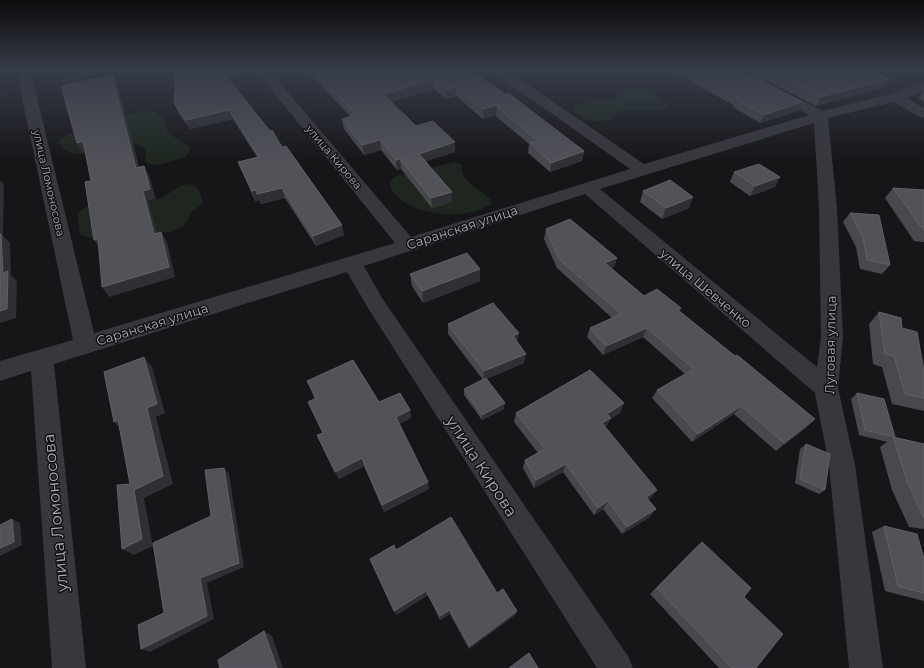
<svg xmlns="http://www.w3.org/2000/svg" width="924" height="668" viewBox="0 0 924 668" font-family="Montserrat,sans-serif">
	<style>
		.green { fill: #1e261f }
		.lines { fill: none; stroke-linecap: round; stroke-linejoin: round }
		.path { stroke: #3d3f44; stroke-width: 1.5; stroke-dasharray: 1.5 2; stroke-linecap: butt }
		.minor { fill: #37383d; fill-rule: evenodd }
		.wall { fill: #47494d }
		.shaded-wall { fill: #2f3033 }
		.building { fill: #525359; stroke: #5f6168 }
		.labels { text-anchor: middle; stroke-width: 3; stroke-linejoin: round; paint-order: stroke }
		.far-street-label { font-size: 11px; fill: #a8adb8; stroke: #111113 }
		.street-label { font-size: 13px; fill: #a8adb8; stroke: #111113 }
		.near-street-label { font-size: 16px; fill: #a8adb8; stroke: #111113 }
	</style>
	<rect width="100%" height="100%" fill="#161618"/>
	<!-- green -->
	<g class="green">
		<path d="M641 89C651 90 660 98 667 104L666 108 660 110H623C617 111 616 116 610 119 600 125 581 120 574 110L575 106 591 101 614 100 623 92Z"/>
		<path d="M147 111C161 112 165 120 168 133L189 147 190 149 186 157 159 165 149 164 145 161 146 150C121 125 80 176 59 142L62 138 75 131 119 119 133 113Z"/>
		<path d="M455 162 462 165C462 167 462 169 462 171 465 185 486 192 492 202V204C479 212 457 216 443 214 434 213 424 211 415 208 405 203 379 188 396 176Z"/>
		<path d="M187 184C199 185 201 194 203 204L191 212 188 220 182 227 172 232 107 235 93 238 80 235 77 214 85 207 91 205 145 202 161 198 182 185Z"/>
	</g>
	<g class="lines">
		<!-- path -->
		<g class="path">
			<polyline points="46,84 120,69"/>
			<polyline points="0,94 8,92"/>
		</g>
		<!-- minor -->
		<path class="minor" d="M18 69H30L94 333 395 243 255 69H268L411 237 630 169 493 72 491 69H505L644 164 809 115 728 72 726 69H741L823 111 891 94 924 82V91L907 98 924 108V118L919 117 894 102 828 118 837 208 843 337 838 388 855 465 883 668H849L829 465 815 393 585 194 364 266 382 298 628 656 633 668H597L368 308 347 272 54 364 86 668H52L31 371 0 381V361L73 340 20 88ZM814 123 819 208 821 337 817 367 600 189Z"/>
	</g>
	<!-- wall -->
	<g class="wall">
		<polygon points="176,69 240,76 228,79 282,147 344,235 316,246 285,198 261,204 259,200 255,201 238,162 257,157 233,119 190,129 178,112 174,103"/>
		<polygon points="305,69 470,69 584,151 582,161 550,172 528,153 529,144 496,116 496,115 483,119 456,96 446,99 434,89 390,102 416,126 455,152 426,161 452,202 432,208 401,169 397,170 381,150 364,155 344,129 342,119 351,117"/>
		<polygon points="669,69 737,69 798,111 760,123 733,107 733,105"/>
		<polygon points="744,69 868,69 889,79 884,87 816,106"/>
		<polygon points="924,91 924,102 918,98 923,92"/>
		<polygon points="734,172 780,177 775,187 750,196 730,182"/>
		<polygon points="893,188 924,190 924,242 914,241 885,198"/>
		<polygon points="643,191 689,208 662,219 640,202"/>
		<polygon points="850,213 890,265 882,274 860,269 856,247 843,222"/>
		<polygon points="546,229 617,258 614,267 611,268 644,296 681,308 679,311 807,427 776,451 734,414 692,442 652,398 657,390 685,374 643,337 603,355 587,337 590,328 612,318 557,268 544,239"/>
		<polygon points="410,274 480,281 423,303 412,286"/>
		<polygon points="879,312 902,328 924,371 924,411 892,404 882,367 873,364 869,324"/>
		<polygon points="448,324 524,363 486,379 504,409 482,420 464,395 464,389 483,380 448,334"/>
		<polygon points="307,381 379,402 410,410 411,418 399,424 429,489 384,512 364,466 339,479 317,435 323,433 308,402 315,399"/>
		<polygon points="857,393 894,438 924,444 924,529 909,527 892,490 880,447 887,442 859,435 851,399"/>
		<polygon points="624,403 620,413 610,419 606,427 605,428 651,498 648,500 650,517 622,534 603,509 594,515 563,472 534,488 523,468 525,460 538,453 514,422 516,413"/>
		<polygon points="806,444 825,490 819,494 795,483 800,449"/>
		<polygon points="884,526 924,559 924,601 885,591 872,532"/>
		<polygon points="702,542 744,597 756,668 719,668 650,594 694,549"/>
		<polygon points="396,550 497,593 517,611 515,615 469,649 450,614 440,620 428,595 396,615"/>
	</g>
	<!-- shaded-wall -->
	<g class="shaded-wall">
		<polygon points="233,69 237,69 240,76 225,80 222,71"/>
		<polygon points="112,75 117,84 142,177 136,168"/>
		<polygon points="889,79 884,87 816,106 820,97"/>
		<polygon points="433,80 434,89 384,103 383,94"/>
		<polygon points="456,87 456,96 446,99 445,90"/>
		<polygon points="802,102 798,111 760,123 764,115"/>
		<polygon points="498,105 497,107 496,115 483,119 483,109"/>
		<polygon points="229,110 233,119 190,129 186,120"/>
		<polygon points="380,140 381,150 364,155 362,145"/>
		<polygon points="83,141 89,151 83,152 77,143"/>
		<polygon points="455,142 455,152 420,163 419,154"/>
		<polygon points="584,151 582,161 550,172 551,163"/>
		<polygon points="400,159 401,169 397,170 396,160"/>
		<polygon points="144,166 149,175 156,199 148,201 160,244 154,234 143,191"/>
		<polygon points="780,177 775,187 750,196 755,186"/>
		<polygon points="0,180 4,185 3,236 10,243 11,275 17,281 16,318 0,323 0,311 3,273 0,242"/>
		<polygon points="282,188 285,198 261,204 259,200 255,201 252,191 256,190"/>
		<polygon points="452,192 452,202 432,208 431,198"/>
		<polygon points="693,197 689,208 662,219 666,208"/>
		<polygon points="342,225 344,235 316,246 313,236"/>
		<polygon points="161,232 167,242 175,277 109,297 102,287"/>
		<polygon points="98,239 101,250 94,240"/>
		<polygon points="617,258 614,267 603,272 605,263"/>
		<polygon points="480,269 480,281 423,303 422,291"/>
		<polygon points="647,328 643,337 603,355 606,346"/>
		<polygon points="519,333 517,342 513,336"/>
		<polygon points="526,354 524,363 483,380 484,371"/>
		<polygon points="144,357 152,367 165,413 156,417 173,484 144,498 153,546 134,555 122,549 134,490"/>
		<polygon points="505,403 504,409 482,420 482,415"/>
		<polygon points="624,403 620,413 610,419 606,427 598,432 602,423 607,414"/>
		<polygon points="741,406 734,414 692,442 698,434"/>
		<polygon points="410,410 411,418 397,425 396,417"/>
		<polygon points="815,419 807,427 776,451 784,443"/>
		<polygon points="118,420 124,431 114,422"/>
		<polygon points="362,458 364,466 339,479 335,472"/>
		<polygon points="566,464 563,472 534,488 536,480"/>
		<polygon points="224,468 229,474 244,567 207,583 214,619 150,652 141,649 200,578"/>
		<polygon points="428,482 429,489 384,512 382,505"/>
		<polygon points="657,490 651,498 641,504 646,497"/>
		<polygon points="608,501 603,509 594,515 598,508"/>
		<polygon points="656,509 650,517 622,534 627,527"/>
		<polygon points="12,519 20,523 22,545 0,556 0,548"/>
		<polygon points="426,591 428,595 396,615 394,611"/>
		<polygon points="450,610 450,614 440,620 440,616"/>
		<polygon points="517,611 515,615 469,649 470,646"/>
		<polygon points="264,631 272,636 283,668 277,668"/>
	</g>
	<!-- building -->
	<g class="building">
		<polygon points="176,69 233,69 222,71 270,131 272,130 282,147 286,146 342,225 313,236 282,188 257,194 256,190 252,191 238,162 259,157 229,110 186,120 174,103"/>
		<polygon points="311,69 470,69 506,95 508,93 584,151 551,163 530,143 538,141 497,107 498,105 483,109 456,87 445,90 433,80 383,94 416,126 433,121 455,142 419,154 452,192 431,198 400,159 396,160 380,140 362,145 342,119 356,115"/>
		<polygon points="686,69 737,69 802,102 764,115 736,99 739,98"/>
		<polygon points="763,69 868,69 889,79 820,97"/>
		<polygon points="112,75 136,168 144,166 150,189 143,191 154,234 161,232 169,267 102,287 98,239 94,240 85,182 91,181 83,141 77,143 61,86"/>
		<polygon points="759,164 780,177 755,186 734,172"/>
		<polygon points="670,180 693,197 666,208 643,191"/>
		<polygon points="893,188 924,190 924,231"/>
		<polygon points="850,213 879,215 890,265 867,260 863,238"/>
		<polygon points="570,219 617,258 605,263 644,296 657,289 681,308 678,310 735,356 737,355 815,419 784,443 741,406 698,434 657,390 694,369 647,328 606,346 590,328 621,314 559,259 546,229"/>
		<polygon points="0,234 1,234 3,273 8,271 7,309 0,311"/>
		<polygon points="467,253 480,269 422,291 410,274"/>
		<polygon points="493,303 519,333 513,336 526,354 484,371 448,324"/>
		<polygon points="879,312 901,318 902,328 917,332 924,371 924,398 905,394 894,356 885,354"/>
		<polygon points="144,357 157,404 147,408 163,476 134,490 142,539 122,549 117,485 130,484 118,420 114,422 104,372"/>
		<polygon points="353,360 379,402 400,393 410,410 396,417 428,482 382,505 362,458 335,472 317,435 323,433 308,402 316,398 307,381"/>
		<polygon points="590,370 624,403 607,414 611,418 602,423 657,490 646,497 656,509 627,527 608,501 598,508 566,464 536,480 525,460 545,449 516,413"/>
		<polygon points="486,378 505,403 482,415 464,389"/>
		<polygon points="857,393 884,399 895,437 865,430"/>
		<polygon points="893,437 924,444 924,518 907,481"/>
		<polygon points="806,444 830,454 825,490 800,479"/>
		<polygon points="224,468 239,563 200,578 207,616 141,649 138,625 164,613 153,543 211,516 205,470"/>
		<polygon points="451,517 497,593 503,589 517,611 470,646 450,610 440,616 426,591 394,611 370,559 394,545 396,550"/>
		<polygon points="12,519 14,542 0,548 0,525"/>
		<polygon points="884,526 917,534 924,559 924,593 898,586"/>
		<polygon points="702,542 751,588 744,597 783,634 756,668 732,668 657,588"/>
		<polygon points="264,631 277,668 220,668 218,660"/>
		<polygon points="529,653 538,668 509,668"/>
	</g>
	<!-- sky -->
	<linearGradient id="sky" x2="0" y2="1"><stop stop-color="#0c0c0d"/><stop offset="0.43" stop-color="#363c48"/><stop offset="1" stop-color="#363c48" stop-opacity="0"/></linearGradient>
	<rect width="924" height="162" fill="url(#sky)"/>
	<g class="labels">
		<!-- far-street labels -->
		<g class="far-street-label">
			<text transform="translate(334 157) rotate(50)" y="4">улица Кирова</text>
			<text transform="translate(49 183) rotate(77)" y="4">улица Ломоносова</text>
		</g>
		<!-- street labels -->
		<g class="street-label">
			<text transform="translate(462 227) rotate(-18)" y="5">Саранская улица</text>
			<text transform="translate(706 288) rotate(40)" y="5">улица Шевченко</text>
			<text transform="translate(152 324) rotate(-17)" y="5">Саранская улица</text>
			<text transform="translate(830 345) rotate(-89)" y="5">Луговая улица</text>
		</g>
		<!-- near-street labels -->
		<g class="near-street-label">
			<text transform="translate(482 466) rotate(57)" y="6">улица Кирова</text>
			<text transform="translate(55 513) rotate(-95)" y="6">улица Ломоносова</text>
		</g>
	</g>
</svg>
